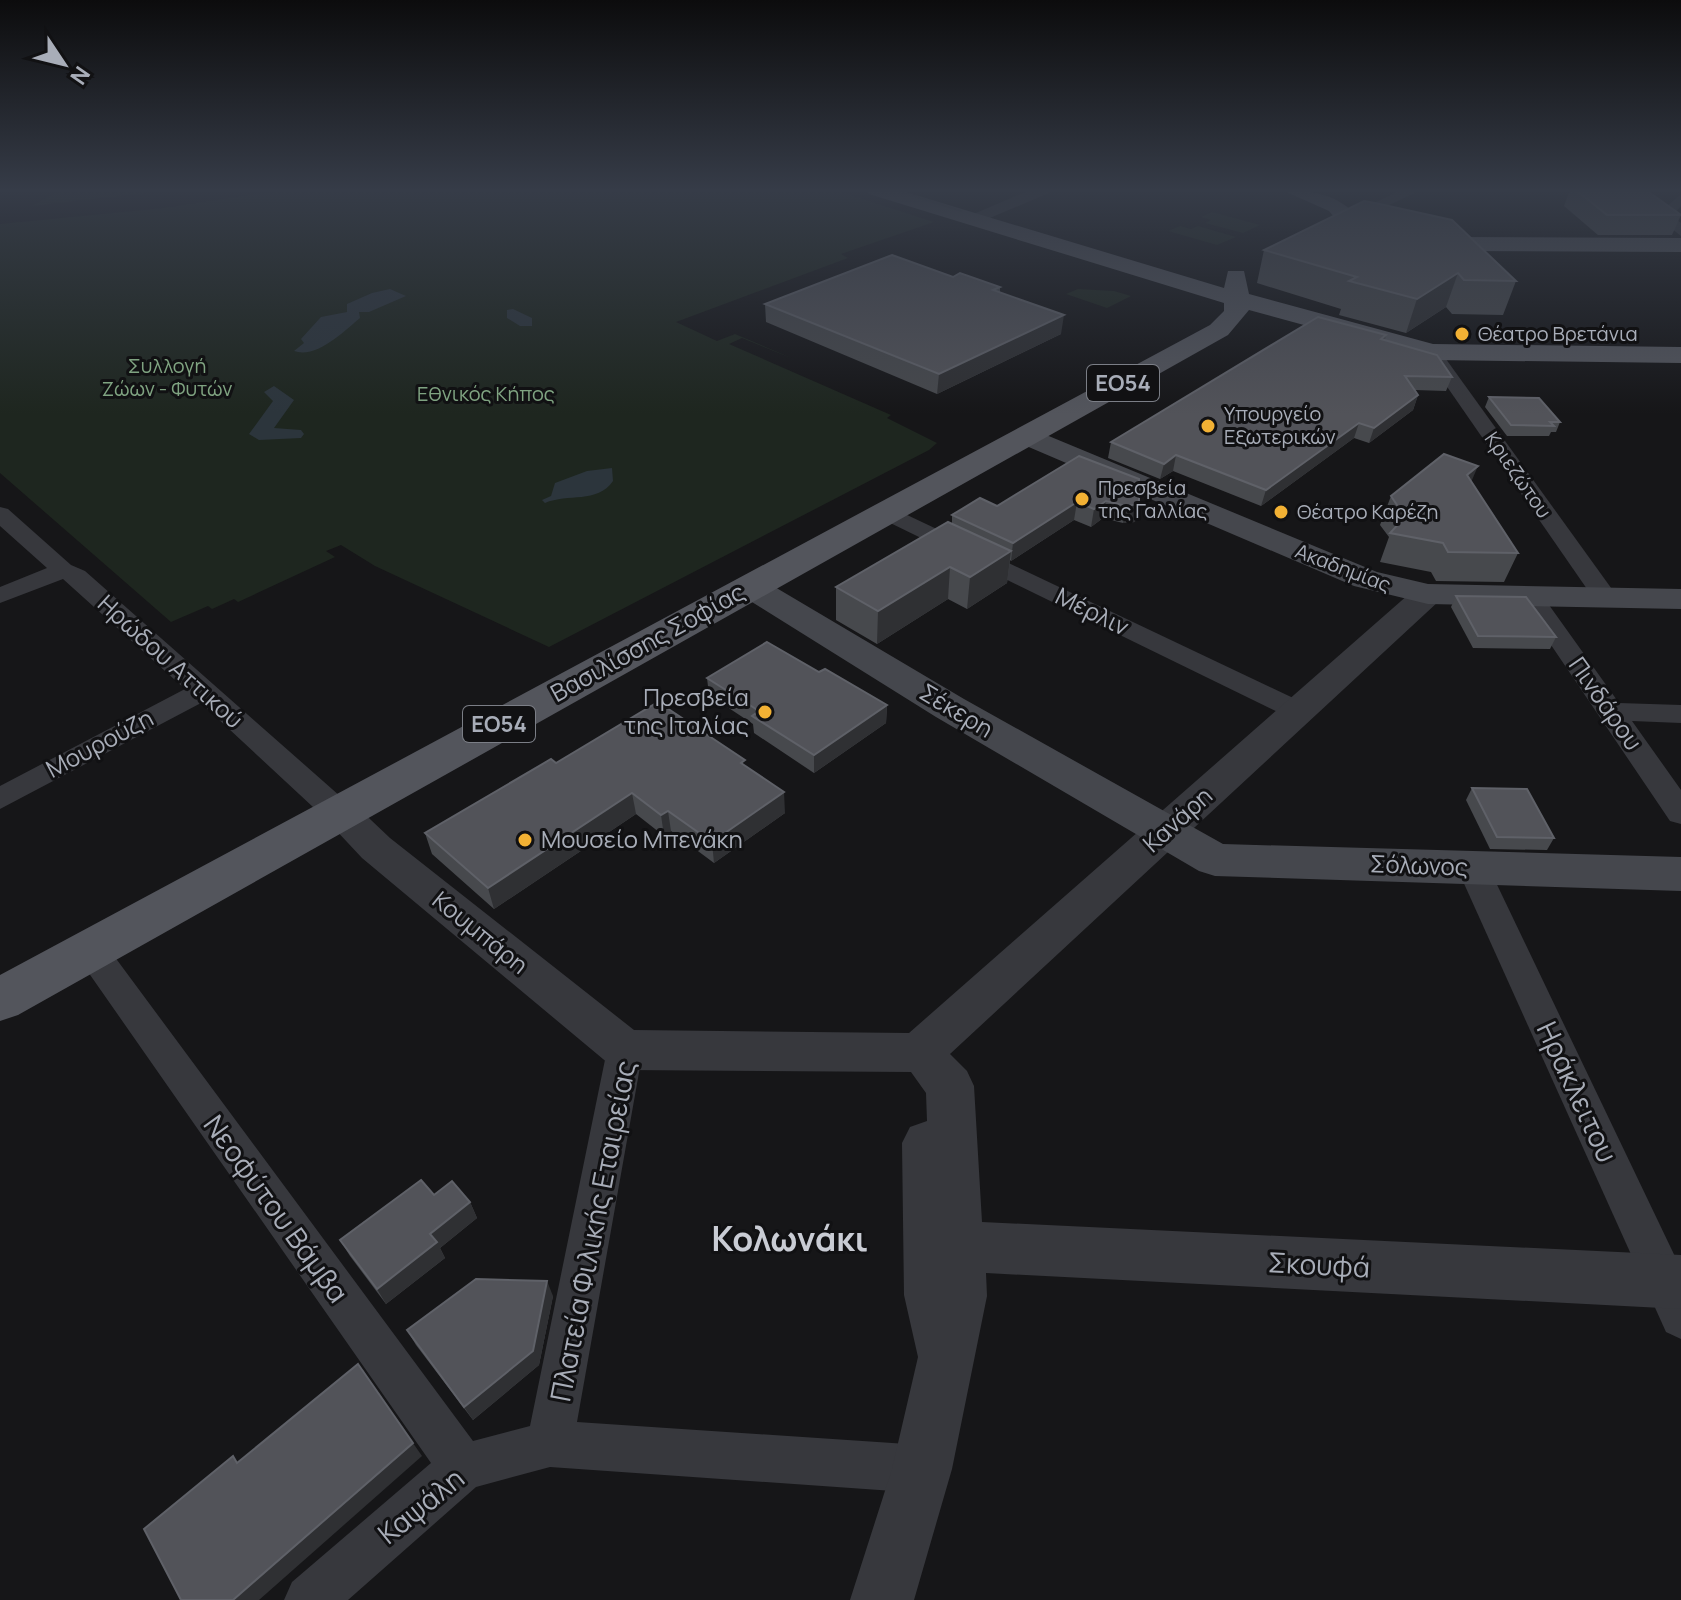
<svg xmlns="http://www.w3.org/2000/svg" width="1681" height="1600" viewBox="0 0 1681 1600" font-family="Manrope,sans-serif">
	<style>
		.green { fill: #1e261f }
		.water { fill: #2c353c }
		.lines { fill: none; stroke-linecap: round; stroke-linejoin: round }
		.canal { fill: #2c353c; fill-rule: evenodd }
		.minor { fill: #37383d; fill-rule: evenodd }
		.tertiary { fill: #37383d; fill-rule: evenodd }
		.secondary { fill: #45474d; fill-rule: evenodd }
		.primary { fill: #53555c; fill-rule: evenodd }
		.tram { stroke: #4a4c52; stroke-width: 2 }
		.wall { fill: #47494d }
		.shaded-wall { fill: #2f3033 }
		.building { fill: #525359; stroke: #5f6168; stroke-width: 2 }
		.poi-dot { fill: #f2b134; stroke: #111113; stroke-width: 3 }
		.labels { text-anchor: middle; stroke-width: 6; stroke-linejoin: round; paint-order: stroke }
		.far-poi-label { font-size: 20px; fill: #a8adb8; stroke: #111113; text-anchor: start }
		.far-park-label { font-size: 20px; fill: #7fa381; stroke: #111113 }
		.far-street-label { font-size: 20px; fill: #a8adb8; stroke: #111113 }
		.shield { fill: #111113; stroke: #7b7e86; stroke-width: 2 }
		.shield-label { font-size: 22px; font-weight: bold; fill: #a8adb8 }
		.street-label { font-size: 24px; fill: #a8adb8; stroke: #111113 }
		.poi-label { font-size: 24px; fill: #a8adb8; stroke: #111113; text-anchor: end }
		.near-street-label { font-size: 28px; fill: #a8adb8; stroke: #111113 }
		.near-quarter-label { font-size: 34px; font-weight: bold; fill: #c9ccd4; stroke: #111113 }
	</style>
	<rect width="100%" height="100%" fill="#161618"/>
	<!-- green -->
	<g class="green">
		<polygon points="61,190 171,190 32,206"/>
		<polygon points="283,190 835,190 934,222 841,254 848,258 676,322 717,341 735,334 796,360 742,338 729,344 891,415 887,418 937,443 929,450 549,647 375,566 341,545 326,551 335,557 238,602 234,599 212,609 208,606 171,622 0,473 0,224 164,208"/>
		<polygon points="1212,212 1260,225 1243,233 1205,223 1211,220 1201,217"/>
		<polygon points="1180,226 1191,229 1198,226 1236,237 1217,245 1168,231"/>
		<polygon points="1078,289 1114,291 1131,296 1107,308 1066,294"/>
	</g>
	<!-- water -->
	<g class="water">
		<path d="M390 289 406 296 369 312H359L360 318C344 331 317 359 294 351L304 343 301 339 321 317 347 312V304L372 293Z"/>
		<path d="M612 468 613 481C597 504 568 493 545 503L542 500 551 496 555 483 587 471Z"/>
	</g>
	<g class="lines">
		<!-- canal -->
		<g class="canal">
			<polygon points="513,309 532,318 532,326 520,326 507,318 507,310"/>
			<polygon points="274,386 294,400 274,428 301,430 304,434 301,438 259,440 249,434 273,401 264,392"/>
		</g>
		<!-- minor -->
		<g class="minor">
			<polygon points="1401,190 1421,190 1353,222 1341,219"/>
			<polygon points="1681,194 1681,206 1672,216 1681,223 1681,236 1656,216"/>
			<polygon points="1432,347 1438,348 1614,592 1617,597 1614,602 1596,602 1423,352"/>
			<polygon points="886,505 1308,705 1312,711 1308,717 1288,717 878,517 875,512 878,507"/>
			<polygon points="0,507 8,509 71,565 85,571 349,804 353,812 349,820 338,823 327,820 201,703 0,809 0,786 185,689 63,579 0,603 0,587 47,568 0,526"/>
			<polygon points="1530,589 1539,591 1619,703 1681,705 1681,723 1632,721 1681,790 1681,824 1670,821 1518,596"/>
			<polygon points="1473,856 1484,860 1489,868 1681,1269 1681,1339 1666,1332 1457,868 1462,860"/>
			<polygon points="91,937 103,941 473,1441 530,1426 607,1050 612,1039 625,1035 638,1039 643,1050 577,1422 922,1445 939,1452 946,1469 939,1486 922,1493 550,1467 476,1487 348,1600 284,1600 292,1582 431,1463 79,959 74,950 79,941"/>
		</g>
		<!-- tertiary -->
		<g class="tertiary">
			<polygon points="1030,190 1056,190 978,223 964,223 962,219"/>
			<polygon points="1428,585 1439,587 1444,594 1439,601 950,1054 967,1071 974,1086 982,1222 1681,1255 1681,1309 986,1273 987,1296 952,1469 914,1600 850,1600 892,1469 918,1357 904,1295 902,1143 910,1127 927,1121 926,1093 911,1072 625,1070 609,1064 362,858 319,812 324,802 338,799 352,802 390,838 634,1030 909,1033 1417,587"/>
		</g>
		<!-- secondary -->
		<g class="secondary">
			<polygon points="1027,427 1377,572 1428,584 1681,589 1681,609 1428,604 1354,586 1017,442 1013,436 1017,430"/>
			<polygon points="751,577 763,580 964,699 1223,844 1681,857 1681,891 1215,876 1199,871 936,717 739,594 734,587 739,580"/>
		</g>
		<!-- primary -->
		<g class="primary">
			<polygon points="866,190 899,190 1224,288 1228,271 1244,271 1249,294 1433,344 1681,347 1681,363 1432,360 1249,310 1228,335 18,1015 0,1021 0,975 1210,325 1224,311 1224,303 869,194"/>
			<path d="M1282 190C1311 190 1340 194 1359 219L1356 224H1340L1329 211Z"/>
			<polygon points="1419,232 1455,237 1681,238 1681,252 1455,251 1411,244 1408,239"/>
		</g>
		<!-- tram -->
		<polyline class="tram" points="895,190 961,211"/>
	</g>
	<!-- wall -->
	<g class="wall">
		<polygon points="1570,190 1646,190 1681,215 1672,235 1598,235 1564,206"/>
		<polygon points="1364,201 1516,281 1503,315 1452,314 1446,307 1406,333 1339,315 1341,309 1257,283 1264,250"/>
		<polygon points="953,277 1000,287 1000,293 1061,334 937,394 766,322 765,304"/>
		<polygon points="1386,335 1385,340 1452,377 1446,391 1415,390 1418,395 1413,410 1369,443 1354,438 1261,506 1173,471 1160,479 1108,458 1111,442"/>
		<polygon points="1489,397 1560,422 1556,432 1551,432 1549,436 1507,436 1485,407"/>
		<polygon points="1139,479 1135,522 1123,523 1103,518 1091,527 1074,520 1011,561 1010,560 1007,583 967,609 948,599 877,644 836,620 836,587 952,524 952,515"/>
		<polygon points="1471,481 1518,553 1504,582 1436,581 1431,572 1380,562 1389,537 1380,525 1391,496"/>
		<polygon points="1456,596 1556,637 1550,649 1473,648 1451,607"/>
		<polygon points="819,672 887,705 886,723 814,773 754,733 753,724 709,695 707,678"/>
		<polygon points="556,763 745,766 785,813 714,863 671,831 664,836 636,814 494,909 432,854 425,833"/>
		<polygon points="1472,788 1554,838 1547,850 1490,849 1466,800"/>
		<polygon points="434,1195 470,1202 477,1218 440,1248 445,1258 386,1304 350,1256 340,1240"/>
		<polygon points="553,1296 539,1365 473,1420 416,1345 407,1330"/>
	</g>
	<!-- shaded-wall -->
	<g class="shaded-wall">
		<polygon points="1458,273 1446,307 1406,333 1417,299"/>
		<polygon points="1064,315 1061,334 937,394 939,374"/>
		<polygon points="1418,395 1413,410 1369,443 1374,428"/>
		<polygon points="1359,423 1354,438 1261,506 1266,490"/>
		<polygon points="1176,455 1173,471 1160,479 1164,464"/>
		<polygon points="1478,466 1466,494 1467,475"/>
		<polygon points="1106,501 1103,518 1091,527 1094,509"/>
		<polygon points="1077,502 1074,520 1011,561 1013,543"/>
		<polygon points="1139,504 1135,522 1123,523 1126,506"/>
		<polygon points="1011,551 1007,583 967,609 970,577"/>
		<polygon points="950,567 948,599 877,644 878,611"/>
		<polygon points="887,705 886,723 814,773 814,755"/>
		<polygon points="784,792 785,813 714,863 712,842"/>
		<polygon points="632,793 636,814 494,909 488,888"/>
		<polygon points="668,811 671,831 664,836 661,815"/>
		<polygon points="470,1202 477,1218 440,1248 445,1258 386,1304 377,1289 430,1234"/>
		<polygon points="547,1281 553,1296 539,1365 473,1420 464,1407"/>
		<polygon points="358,1364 422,1456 259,1600 233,1600"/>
	</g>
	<!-- building -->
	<g class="building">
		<polygon points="1576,190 1646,190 1681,215 1607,215"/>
		<polygon points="1364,201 1375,203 1452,220 1516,281 1464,280 1458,273 1417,299 1349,281 1357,277 1264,250"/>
		<polygon points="892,255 953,277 960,273 1000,287 993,290 1064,315 939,374 765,304"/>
		<polygon points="1318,317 1386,335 1381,339 1437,355 1452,377 1405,376 1418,395 1374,428 1359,423 1266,490 1176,455 1164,464 1111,442"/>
		<polygon points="1489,397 1539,398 1560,422 1550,422 1554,426 1511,425"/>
		<polygon points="1444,454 1478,466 1467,475 1518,553 1448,552 1443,543 1390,533 1405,517 1391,496"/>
		<polygon points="1079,456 1139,479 1139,504 1126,506 1106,501 1094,509 1077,502 1013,543 952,515 980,498 997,506"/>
		<polygon points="948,522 1011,551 970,577 950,567 878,611 836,587"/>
		<polygon points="1456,596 1526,597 1556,637 1478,636"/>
		<polygon points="767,642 819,672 825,669 887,705 814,755 752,716 759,711 707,678"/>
		<polygon points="658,702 745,760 741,763 784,792 712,842 668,811 661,815 632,793 488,888 425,833 551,759 556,763"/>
		<polygon points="1472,788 1527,789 1554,838 1497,837"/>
		<polygon points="421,1180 434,1195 452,1181 470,1202 430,1234 437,1242 377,1289 340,1240"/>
		<polygon points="476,1279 547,1281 533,1351 464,1407 407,1330"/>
		<polygon points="358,1364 413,1443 233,1600 181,1600 144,1529 233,1456 237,1463"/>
	</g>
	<!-- sky -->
	<linearGradient id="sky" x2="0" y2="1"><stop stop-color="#0c0c0d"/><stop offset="0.46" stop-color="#363c48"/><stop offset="1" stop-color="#363c48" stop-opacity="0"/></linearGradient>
	<rect width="1681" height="414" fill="url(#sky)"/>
	<!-- markers -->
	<g class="poi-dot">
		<circle cx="1462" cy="334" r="8"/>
		<circle cx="1208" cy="426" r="8"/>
		<circle cx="1082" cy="499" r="8"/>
		<circle cx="1281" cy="512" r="8"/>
		<circle cx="765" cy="712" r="8"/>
		<circle cx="525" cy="840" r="8"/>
	</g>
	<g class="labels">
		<!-- far-poi labels -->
		<g class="far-poi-label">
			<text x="1478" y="341">Θέατρο Βρετάνια</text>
			<text x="1224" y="421">Υπουργείο<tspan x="1224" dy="23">Εξωτερικών</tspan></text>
			<text x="1098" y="495">Πρεσβεία<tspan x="1098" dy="23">της Γαλλίας</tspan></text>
			<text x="1297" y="519">Θέατρο Καρέζη</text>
		</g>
		<!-- far-park labels -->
		<g class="far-park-label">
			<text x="167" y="373">Συλλογή<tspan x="167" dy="23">Ζώων - Φυτών</tspan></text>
			<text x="486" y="401">Εθνικός Κήπος</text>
		</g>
		<!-- far-street labels -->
		<g class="far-street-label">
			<text transform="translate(1518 475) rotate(55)" y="7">Κριεζώτου</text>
			<text transform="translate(1343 568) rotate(21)" y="7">Ακαδημίας</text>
		</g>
		<!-- shield labels -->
		<g class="shield">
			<rect x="1087" y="365" width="72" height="36" rx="6"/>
			<rect x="463" y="706" width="72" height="36" rx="6"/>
		</g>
		<g class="shield-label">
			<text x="1123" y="391">ΕΟ54</text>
			<text x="499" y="732">ΕΟ54</text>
		</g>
		<!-- street labels -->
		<g class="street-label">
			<text transform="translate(1092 612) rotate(26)" y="8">Μέρλιν</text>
			<text transform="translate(648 643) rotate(-29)" y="8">Βασιλίσσης Σοφίας</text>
			<text transform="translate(170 662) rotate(42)" y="8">Ηρώδου Αττικού</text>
			<text transform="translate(1605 704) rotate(55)" y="8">Πινδάρου</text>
			<text transform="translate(956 711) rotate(31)" y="8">Σέκερη</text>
			<text transform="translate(100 744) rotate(-28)" y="8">Μουρούζη</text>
			<text transform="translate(1178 820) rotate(-42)" y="8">Κανάρη</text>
			<text transform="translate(1419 866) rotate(2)" y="8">Σόλωνος</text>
			<text transform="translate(480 933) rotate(39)" y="8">Κουμπάρη</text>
		</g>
		<!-- poi labels -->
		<g class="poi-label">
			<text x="749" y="706">Πρεσβεία<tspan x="749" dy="28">της Ιταλίας</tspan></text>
			<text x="541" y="848" text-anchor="start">Μουσείο Μπενάκη</text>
		</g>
		<!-- near-street labels -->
		<g class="near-street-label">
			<text transform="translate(1577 1092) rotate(65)" y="10">Ηράκλειτου</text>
			<text transform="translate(276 1209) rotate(54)" y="10">Νεοφύτου Βάμβα</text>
			<text transform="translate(593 1231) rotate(-79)" y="10">Πλατεία Φιλικής Εταιρείας</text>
			<text transform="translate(1319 1265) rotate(3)" y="10">Σκουφά</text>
			<text transform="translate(421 1506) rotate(-39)" y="10">Καψάλη</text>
		</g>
		<!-- near-quarter labels -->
		<g class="near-quarter-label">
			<text x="790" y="1251">Κολωνάκι</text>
		</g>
	</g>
	<!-- north arrow -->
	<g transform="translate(64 64) rotate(125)" stroke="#111113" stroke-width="6" paint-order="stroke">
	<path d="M0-6L14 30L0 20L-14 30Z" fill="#a8adb8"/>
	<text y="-12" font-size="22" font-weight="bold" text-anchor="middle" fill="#a8adb8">N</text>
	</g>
</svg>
